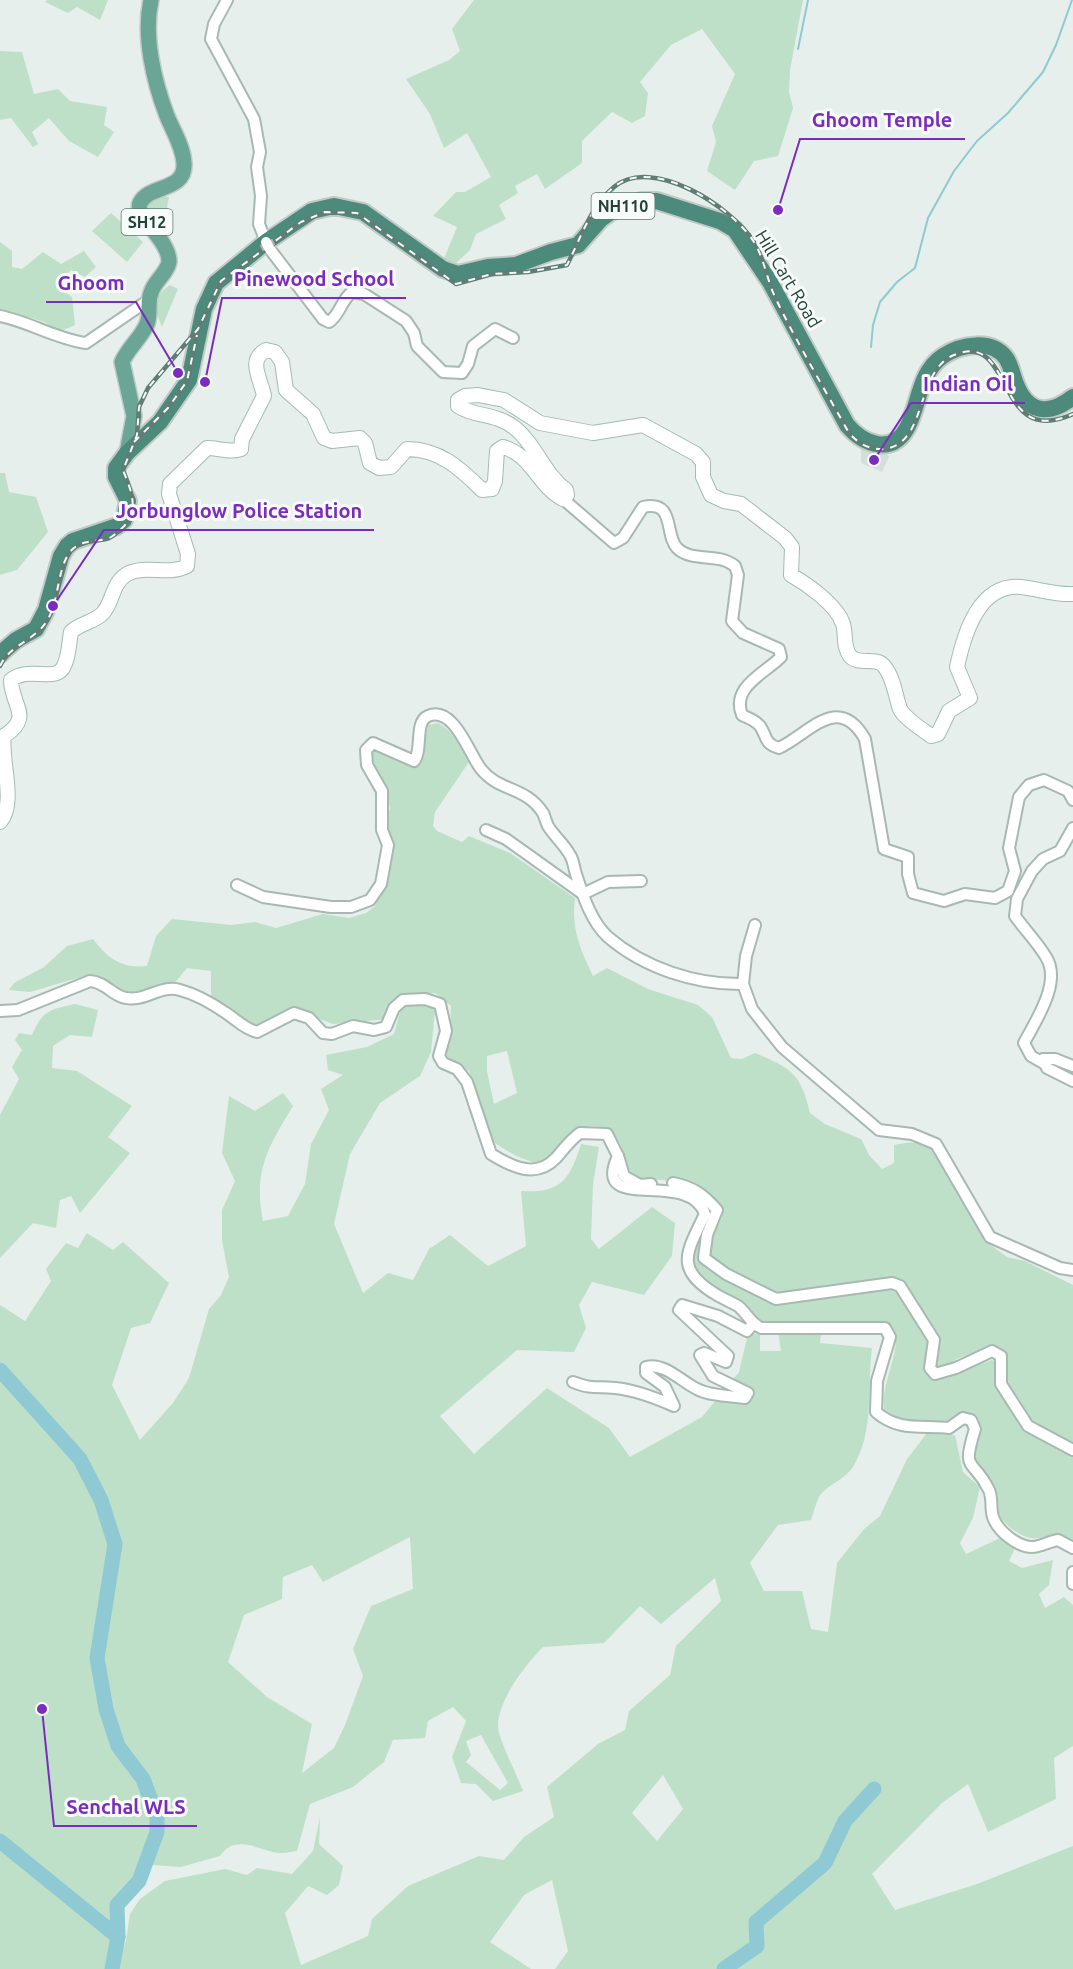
<svg xmlns="http://www.w3.org/2000/svg" width="1073" height="1969" viewBox="0 0 1073 1969" font-family="Ubuntu,sans-serif">
	<style>
		.built { fill: #d4dfda }
		.green { fill: #bfe0c8; fill-rule: evenodd }
		.lines { fill: none; stroke-linecap: round; stroke-linejoin: round }
		.stream { stroke: #8ec9d4; stroke-width: 2 }
		.river { stroke: #8ec9d4; stroke-width: 15 }
		.minor-casing { stroke: #a8b8b2; stroke-width: 14 }
		.secondary-casing { stroke: #a4bbb3; stroke-width: 16 }
		.primary-casing { stroke: #c2cac8; stroke-width: 18 }
		.trunk-casing { stroke: #c2cac8; stroke-width: 20 }
		.minor { stroke: #fff; stroke-width: 10 }
		.secondary { stroke: #fff; stroke-width: 14 }
		.primary { stroke: #6aa596; stroke-width: 15 }
		.trunk { stroke: #4c8a7c; stroke-width: 16 }
		.rail-casing { stroke: #5f7d75; stroke-width: 4.5 }
		.rail { stroke: #f7fbf9; stroke-width: 2; stroke-dasharray: 7; stroke-linecap: butt }
		.minor-bridge-casing { stroke: #a8b8b2; stroke-width: 14; stroke-linecap: butt }
		.minor-bridge { stroke: #fff; stroke-width: 10 }
		.labels { text-anchor: middle; stroke-width: 6; stroke-linejoin: round; paint-order: stroke }
		.shield { fill: #f7fbf9; stroke: #637a73; stroke-width: 1.5 }
		.shield-label { font-size: 16px; font-weight: bold; fill: #24423a }
		.street-label { font-size: 18px; fill: #24423a; stroke: #f7fbf9 }
		.leader { fill: none; stroke: #7b2cbf; stroke-width: 2 }
		.callout-dot { fill: #7b2cbf; stroke: #f7fbf9; stroke-width: 2 }
		.callout-label { font-size: 20px; text-anchor: middle; font-weight: bold; fill: #7b2cbf; stroke: #f7fbf9; stroke-width: 6; stroke-linejoin: round; paint-order: stroke }
	</style>
	<rect width="100%" height="100%" fill="#e6efeb"/>
	<!-- built -->
	<polygon class="built" points="861,449 887,453 889,457 882,472 861,463"/>
	<!-- green -->
	<g class="green">
		<polygon points="47,0 108,0 100,20 77,7 68,13 45,2"/>
		<polygon points="474,0 803,0 790,70 789,92 793,108 778,156 754,161 735,190 707,171 716,142 712,126 735,74 702,29 671,45 640,82 648,93 645,116 632,123 612,112 582,141 582,163 545,189 537,174 515,186 518,193 499,205 506,219 476,234 470,250 453,266 443,261 457,227 433,216 456,192 465,192 491,177 467,133 444,148 430,114 406,79 449,60 460,51 452,29"/>
		<polygon points="0,51 22,52 34,94 58,89 70,101 107,107 104,125 114,132 98,157 69,141 49,118 32,132 38,144 33,147 11,118 0,120"/>
		<polygon points="157,196 169,197 162,235 149,220 146,203"/>
		<polygon points="111,213 143,242 127,262 92,231"/>
		<polygon points="0,242 12,251 12,267 22,269 43,252 61,264 84,251 96,267 85,277 71,270 56,285 72,297 75,325 59,332 45,322 0,309"/>
		<path d="M170 285 178 289 162 327C154 309 153 296 170 285Z"/>
		<polygon points="0,473 5,473 9,492 36,497 48,532 17,570 0,575"/>
		<path d="M438 723C452 730 462 748 469 762L435 812 433 826 437 831 462 842 469 836 510 853 575 898C571 928 580 949 593 976L607 968 648 989 698 1005 712 1017 731 1058 742 1059 755 1053C791 1068 801 1073 810 1113L825 1124 861 1139 869 1155 882 1169 894 1163V1145C916 1140 922 1142 940 1155L988 1243 1007 1257 1025 1261 1073 1285V1445C1030 1422 1004 1409 1007 1355L1001 1349 988 1348 956 1359 955 1363 936 1370 932 1365 938 1339 891 1279 863 1280 792 1294H776L728 1273 708 1255 713 1235 722 1218C717 1173 666 1183 634 1178 625 1166 626 1151 618 1140 607 1123 583 1122 569 1136 559 1144 555 1156 544 1164 527 1163 506 1151 492 1141L469 1071 450 1060 445 1053 449 1044 451 1006 435 993 402 996 389 1019 333 1024 295 1010C279 1018 258 1034 241 1022 230 1014 223 1004 211 997V971L187 968 174 984 133 995 122 994 102 980 88 975 30 992 9 990 14 983 44 967 67 946 93 939C107 958 122 969 147 966L156 936 172 919 231 925 255 922 276 928 323 914 349 918 366 913 375 906 388 881 394 846 385 828 390 808 385 787 370 765 368 752 376 746 398 755 402 763 411 766 422 757 428 725ZM507 1051 517 1093 494 1104 487 1071V1056Z"/>
		<path d="M425 1002 435 1011 431 1052 420 1076 380 1103 350 1154 334 1224 363 1293 388 1273 413 1280 429 1249 450 1235 488 1266 526 1246 521 1191C561 1194 570 1179 581 1144L599 1147 593 1185 591 1239 599 1249 652 1207 675 1223 672 1256 644 1295 592 1282 579 1305 586 1328 574 1352 517 1350 440 1416 474 1454 547 1388 609 1428 630 1457 702 1417 739 1372 748 1334H760V1351H781L778 1331 821 1333 820 1343 872 1348C867 1388 875 1430 853 1467 846 1478 830 1484 821 1494 816 1501 814 1512 811 1520L778 1525 750 1563 764 1591H802L811 1629 828 1632 837 1563 864 1529 880 1516 907 1459 927 1433 955 1435 963 1472 980 1487 973 1518 960 1543 966 1554 1000 1538 1015 1548 1009 1561 1022 1568 1053 1560 1049 1585 1039 1594 1045 1608 1064 1597 1073 1605V1746L1054 1758 1056 1799 988 1832 968 1784 942 1803 872 1874 895 1910 977 1884 1073 1846V1969H555L568 1951 552 1880 524 1895 490 1942 531 1969H115L126 1941 130 1914 140 1899 165 1881 225 1869 247 1875 257 1868 292 1874 313 1851 320 1817 319 1844 343 1866 339 1885 327 1895 308 1886 285 1913 301 1965 368 1936 372 1919 408 1886 479 1856 504 1860 524 1837 554 1817 547 1787 598 1744 625 1730 629 1711 670 1675 676 1646 721 1601 715 1578 661 1624 640 1606 604 1643 543 1647C526 1664 498 1700 498 1726 498 1738 518 1777 523 1791L493 1801 476 1784 461 1783 452 1757 466 1721 453 1707 428 1721 425 1738 393 1740 384 1762 353 1787 310 1804 297 1851C293 1851 287 1853 283 1853 263 1854 237 1831 220 1856L181 1867 152 1865 161 1827V1814L145 1776 124 1745 107 1699 101 1659 119 1543 104 1498 83 1456 0 1362V1305L25 1321 51 1281 46 1269 66 1243 78 1248 87 1233 113 1250 123 1242 169 1283 150 1323 131 1328 112 1385 140 1440 173 1403 189 1378 209 1309 221 1295 229 1277 222 1240V1210L235 1181 222 1153 229 1096 255 1111 283 1093 293 1106C268 1147 253 1172 263 1221L288 1216 305 1184 311 1144 329 1110 321 1089 343 1075 328 1070 326 1055 367 1047 394 1034 402 1005ZM410 1537 413 1589 371 1606 353 1649 363 1676 345 1725 334 1748 302 1773 312 1724 267 1697 228 1662 244 1615 282 1599 283 1577 312 1565 323 1582ZM481 1735 508 1783 500 1790 466 1762 471 1755 466 1741ZM663 1775 683 1809 657 1841 632 1813Z"/>
		<path d="M75 1004 98 1010 92 1037 70 1035 53 1046 52 1068 77 1071 132 1106 108 1137 130 1153 80 1213 71 1196 60 1200 56 1228 33 1223 0 1258V1115L19 1079 12 1067 22 1050 15 1040 19 1033 32 1035C42 1011 50 1009 75 1004Z"/>
		<path d="M667 1185 683 1187 713 1212 701 1257 784 1302 889 1287 903 1298 932 1342 928 1370 944 1376 992 1360 998 1362V1386L1026 1428 1073 1455V1541C1058 1529 1047 1540 1031 1538 1018 1536 1008 1526 999 1517 998 1508 999 1496 995 1489 989 1477 977 1470 973 1457 969 1439 993 1430 964 1412 937 1430 915 1426 886 1416 875 1389 908 1344 890 1326H770L756 1322 700 1279 690 1257 707 1215 701 1203 643 1190Z"/>
		<polygon points="0,1376 79,1461 112,1544 94,1659 103,1711 116,1748 140,1781 153,1817 153,1833 137,1877 115,1903 115,1932 107,1969 0,1969"/>
	</g>
	<g class="lines">
		<!-- stream -->
		<g class="stream">
			<polyline points="798,49 808,0"/>
			<polyline points="871,347 873,325 880,302 897,282 915,268 928,218 954,171 977,141 1008,113 1043,72 1056,45 1072,0"/>
		</g>
		<!-- river -->
		<g class="river">
			<polyline points="0,1370 80,1459 101,1500 115,1544 97,1658 106,1709 118,1746 143,1779 157,1816 157,1832 139,1881 117,1905 118,1937 112,1969"/>
			<polyline points="0,1841 118,1937"/>
			<polyline points="724,1969 757,1946 756,1922 825,1863 845,1821 874,1789"/>
		</g>
		<defs>
			<g id="minor">
				<polyline points="227,0 214,24 211,39 254,119 260,152 257,167 261,196 259,224 266,242"/>
				<path d="M269 248 323 319 329 322C340 315 341 300 352 292L364 294 406 321 414 333 417 346 443 372 462 373 468 364 473 346 495 329 513 338"/>
				<path d="M0 316C30 322 56 339 86 343L150 299"/>
				<path d="M563 499 614 543 623 538 643 507C676 500 664 534 677 548 692 563 718 552 735 566L738 575 732 621 743 633 779 649 781 657C764 674 731 687 742 715 748 718 755 720 760 726 767 736 764 744 779 748 809 734 838 692 865 739L884 849 908 857V874L913 893 944 901 965 894 995 898 1008 891 1015 871 1009 848 1019 797 1029 785 1044 780 1068 791 1073 800"/>
				<polyline points="486,830 506,839 583,894 608,882 641,881"/>
				<path d="M237 885 263 897 331 907H351L370 900 381 884 388 845 382 830V791L367 765 366 750 373 743 414 761C423 750 414 722 428 716 454 705 469 754 481 769 499 792 526 786 543 813 545 817 546 822 548 826 554 836 564 844 570 855 574 861 574 870 577 877 583 896 592 923 608 937 644 968 696 985 743 984"/>
				<polyline points="755,925 746,956 743,984 752,1009 782,1047 879,1130 912,1134 936,1144 990,1237 1060,1268 1073,1270"/>
				<path d="M0 1011 18 1010 90 981C106 982 112 996 126 998 145 1002 161 984 180 990 195 994 213 1004 226 1013 237 1020 243 1028 257 1032L294 1013 309 1018 323 1033 332 1034 353 1026 374 1030 386 1027 394 1008 403 1000 425 999 440 1004 446 1031 439 1056 443 1063 457 1069 467 1082 491 1154C512 1167 536 1179 556 1158 564 1149 570 1140 580 1133L607 1134 618 1156C590 1216 689 1167 705 1214 687 1252 673 1269 717 1295 724 1299 731 1302 738 1306 747 1313 750 1323 761 1328H885L890 1337 877 1381 876 1412C899 1432 921 1425 949 1428L963 1418 971 1420 975 1429C961 1474 973 1457 989 1490 993 1499 990 1508 993 1517 997 1530 1017 1547 1032 1547 1040 1547 1050 1541 1058 1540L1073 1548"/>
				<path d="M1045 1064 1031 1056 1024 1043C1036 1020 1062 982 1046 957 1037 942 1025 930 1015 916L1017 899 1032 871 1043 859 1060 851 1073 828"/>
				<polyline points="1073,1066 1055,1059 1043,1059 1047,1068 1073,1081"/>
				<polyline points="618,1156 624,1176 640,1185 651,1184"/>
				<path d="M673 1183C693 1187 703 1194 717 1210L707 1235 704 1258 726 1274 776 1299 892 1283 900 1286 934 1340 930 1368 935 1374 956 1368 992 1351 1001 1356V1384L1028 1426 1073 1450"/>
				<path d="M573 1382C594 1390 596 1386 615 1388 635 1390 656 1398 674 1406L665 1387 646 1373V1367C664 1362 682 1382 697 1389 710 1396 730 1396 745 1398L748 1393 713 1376 700 1355 704 1353 726 1362 728 1356 679 1310 682 1305 718 1316 747 1331 753 1324"/>
				<polyline points="1073,1572 1073,1584"/>
			</g>
			<path id="secondary" d="M0 822C17 803 0 759 4 736 34 717 11 705 11 680 29 665 56 684 64 666 69 656 69 643 71 632 80 623 95 622 103 613 113 602 112 583 127 574 146 564 169 576 187 566L188 554 169 494 170 484 207 448C219 448 231 453 241 449L242 439 264 396C261 379 247 360 266 350L275 352 282 362 286 390 313 414 324 438 332 441 360 438 365 443 370 463 379 468 391 467 407 449C439 449 460 468 482 490L492 489 495 481 497 451 503 447C532 455 538 486 563 499L567 495 566 490C544 474 536 445 515 428 494 412 477 418 458 406V400L465 396 478 395 504 400 540 423 593 433 643 425 696 454 703 462V477L711 495 724 501 741 504 785 538 792 547 791 575C807 584 837 605 843 624 846 634 843 647 850 656 859 666 876 656 884 666 894 678 895 695 900 709 905 719 922 729 931 736L938 734 949 711 970 698 957 667C964 634 979 583 1021 587 1039 589 1055 595 1073 594"/>
			<path id="primary" d="M127 453 134 416 122 362C128 348 141 338 147 324 151 314 147 303 151 293 154 281 167 274 169 262 170 240 134 217 140 203 149 184 186 192 184 163 183 146 173 131 167 116 154 82 143 36 151 0"/>
			<path id="trunk" d="M0 654 16 640 36 629 46 610 61 556 67 546 73 541 117 526 124 520 128 501 116 477V468L127 453 160 422 189 380 204 309 216 283 266 242 312 211 334 206 363 212 443 269 458 274 488 267 516 265 551 252 578 245 601 219 618 207 642 201H657L720 221 735 230 770 282 847 425C863 444 892 456 907 428 920 404 918 373 943 356 961 344 992 339 1006 358 1011 365 1013 377 1016 384 1028 415 1050 415 1073 397"/>
		</defs>
		<!-- minor casing -->
		<use href="#minor" class="minor-casing"/>
		<!-- secondary casing -->
		<use href="#secondary" class="secondary-casing"/>
		<!-- primary casing -->
		<use href="#primary" class="primary-casing"/>
		<!-- trunk casing -->
		<use href="#trunk" class="trunk-casing"/>
		<!-- minor -->
		<use href="#minor" class="minor"/>
		<!-- secondary -->
		<use href="#secondary" class="secondary"/>
		<!-- primary -->
		<use href="#primary" class="primary"/>
		<!-- trunk -->
		<use href="#trunk" class="trunk"/>
		<defs>
			<g id="rail">
				<polyline points="134,442 168,408 187,381 197,335"/>
				<path d="M0 666C10 644 37 640 48 619 59 599 57 572 69 553 79 540 92 542 106 539 112 538 116 533 121 529 141 512 131 490 123 470L137 435 139 407 148 388 198 329 221 281 301 222 325 212 357 213 456 284 492 274 528 272 567 265C581 238 590 207 614 187 652 155 732 207 754 242 764 258 767 280 775 297 797 343 824 388 849 433 857 442 867 449 880 449 929 449 913 372 954 355 1016 329 993 450 1073 414"/>
			</g>
		</defs>
		<!-- rail casing -->
		<use href="#rail" class="rail-casing"/>
		<!-- rail -->
		<use href="#rail" class="rail"/>
		<defs>
			<polyline id="minor-bridge" points="266,242 269,248"/>
		</defs>
		<!-- minor-bridge casing -->
		<use href="#minor-bridge" class="minor-bridge-casing"/>
		<!-- minor-bridge -->
		<use href="#minor-bridge" class="minor-bridge"/>
	</g>
	<g class="labels">
		<!-- shield labels -->
		<g class="shield">
			<rect x="591.5" y="193" width="63" height="26" rx="4.5"/>
			<rect x="121.5" y="209" width="51" height="26" rx="4.5"/>
		</g>
		<g class="shield-label">
			<text x="623" y="212">NH110</text>
			<text x="147" y="228">SH12</text>
		</g>
		<!-- street labels -->
		<g class="street-label">
			<text transform="translate(788 279) rotate(59)" y="6">Hill Cart Road</text>
		</g>
	</g>
	<!-- callouts -->
	<path class="leader" d="M778 210L800 139H965M205 382L222 298H406M178 373L136 302H46M874 460L911 403H1025M53 606L104 530H374M42 1709L54 1826H197"/>
	<g class="callout-dot">
		<circle cx="778" cy="210" r="6"/>
		<circle cx="205" cy="382" r="6"/>
		<circle cx="178" cy="373" r="6"/>
		<circle cx="874" cy="460" r="6"/>
		<circle cx="53" cy="606" r="6"/>
		<circle cx="42" cy="1709" r="6"/>
	</g>
	<g class="callout-label">
		<text x="882" y="127">Ghoom Temple</text>
		<text x="314" y="286">Pinewood School</text>
		<text x="91" y="290">Ghoom</text>
		<text x="968" y="391">Indian Oil</text>
		<text x="239" y="518">Jorbunglow Police Station</text>
		<text x="126" y="1814">Senchal WLS</text>
	</g>
</svg>
